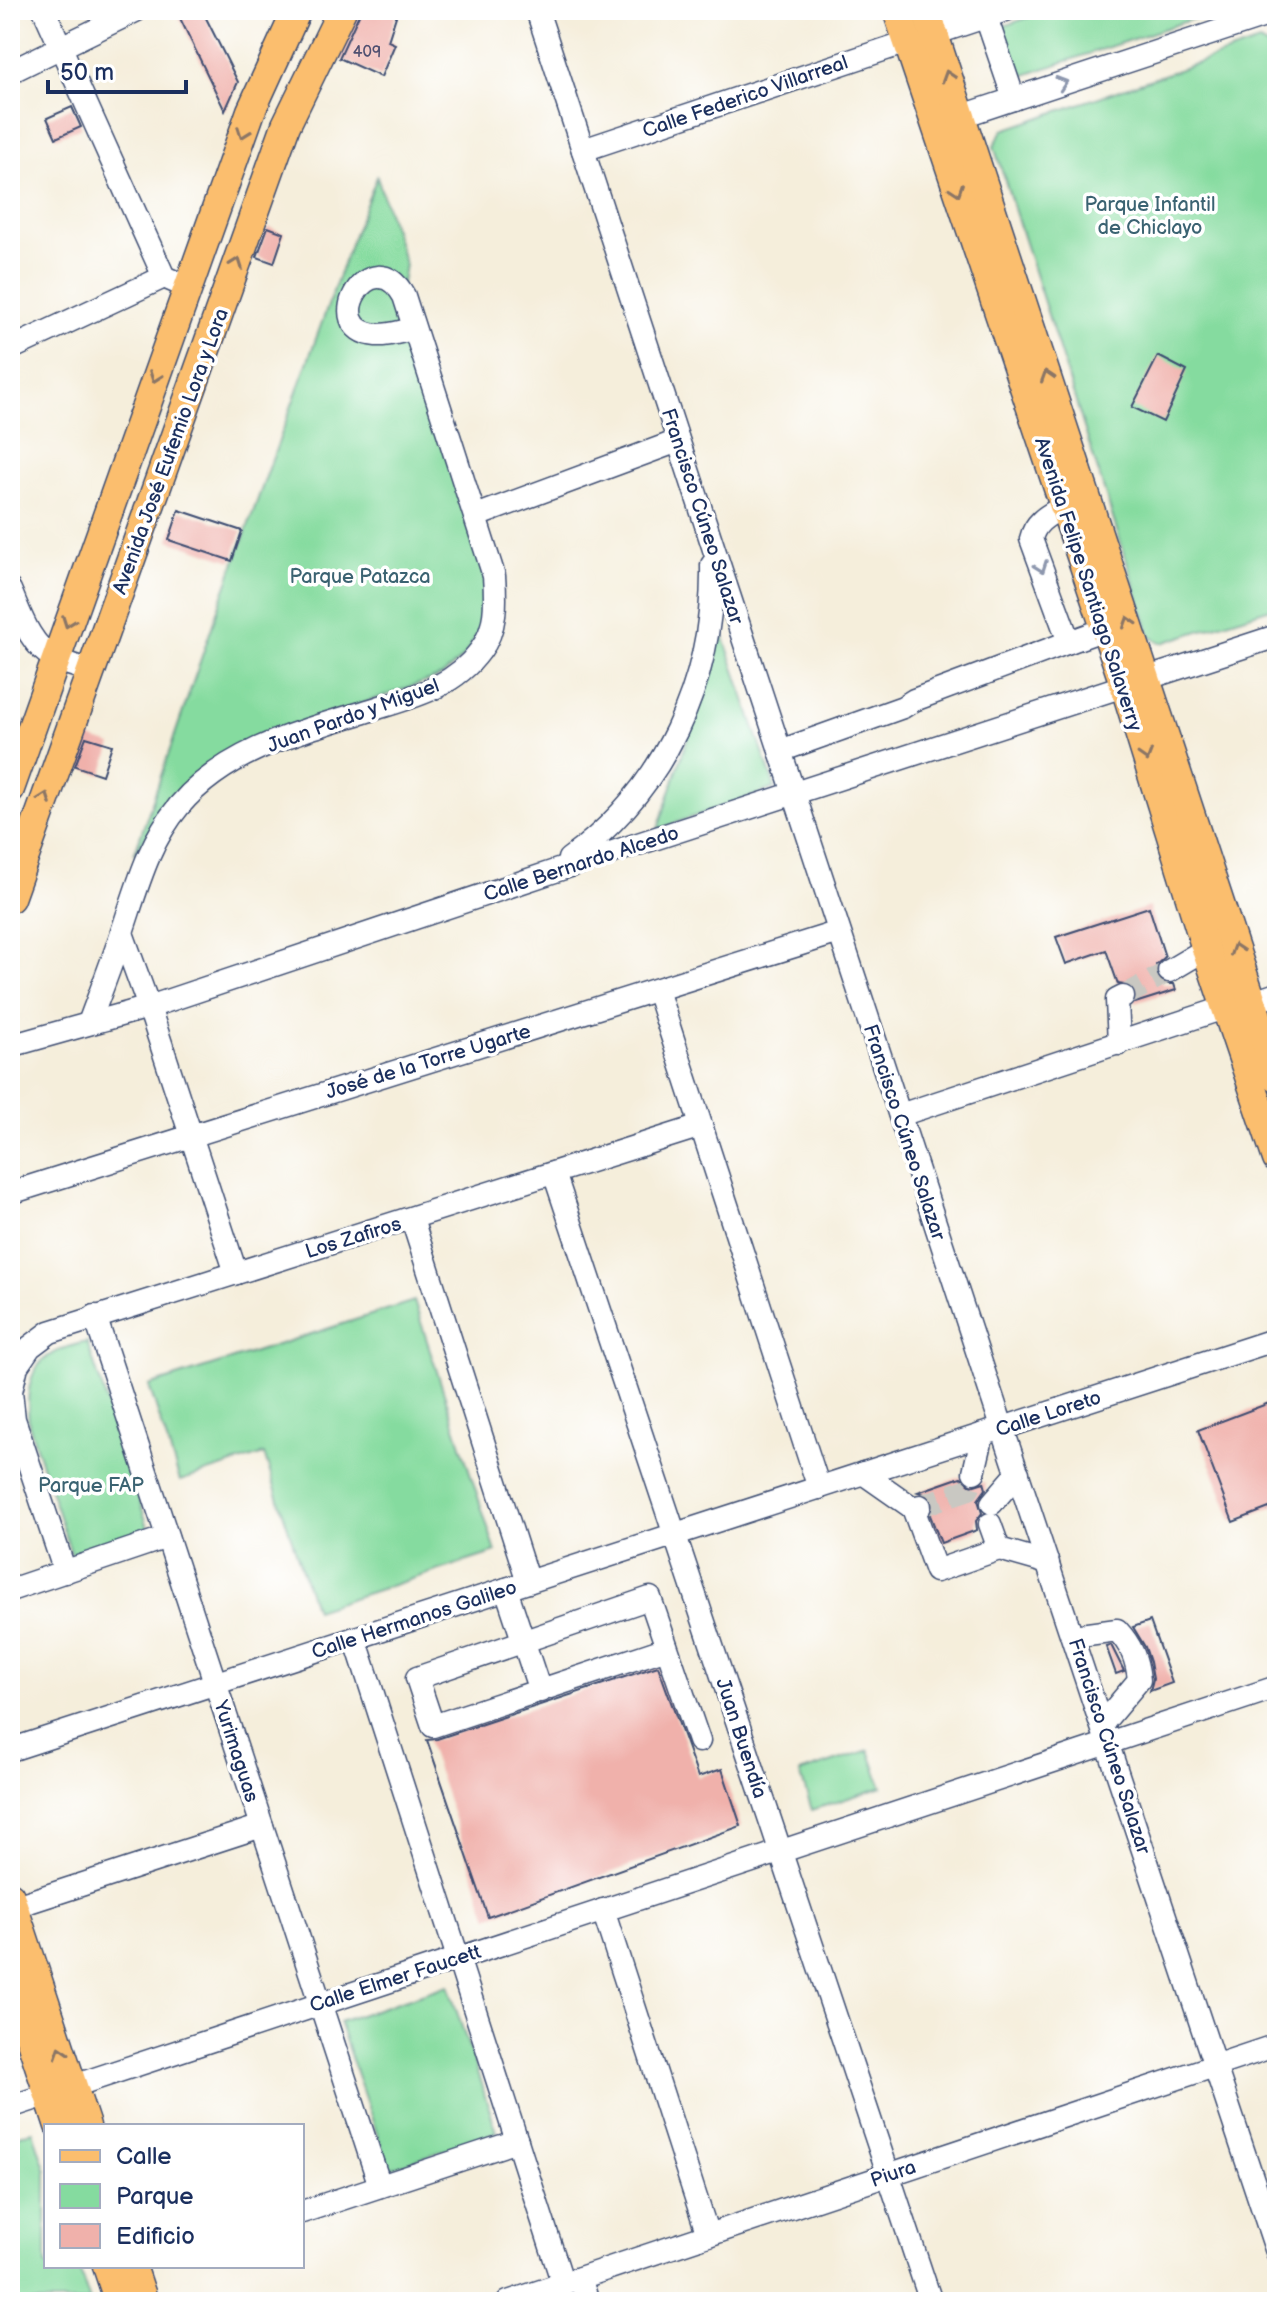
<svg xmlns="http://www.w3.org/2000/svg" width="1287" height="2312" viewBox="0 0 1287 2312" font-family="'Balsamiq Sans',sans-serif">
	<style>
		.green { fill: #85db9f; stroke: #50857e; stroke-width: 2 }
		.building { fill: #f0b1ab }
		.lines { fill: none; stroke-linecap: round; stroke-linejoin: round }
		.minor-tunnel { stroke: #c9c8c2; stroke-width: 22; stroke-dasharray: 22 11; stroke-linecap: butt }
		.minor-casing { stroke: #3c4c71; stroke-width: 25 }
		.major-casing { stroke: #3c4c71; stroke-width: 31 }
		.minor { stroke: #fff; stroke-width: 22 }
		.major { stroke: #fbbe6e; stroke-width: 28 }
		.oneway { stroke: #8b7666 }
		.oneway2 { stroke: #8d97ae }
		.labels { text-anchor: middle; stroke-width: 7; stroke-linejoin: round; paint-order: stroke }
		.number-label { font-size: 16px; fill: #505071 }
		.street-label { font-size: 20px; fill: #1b2f5e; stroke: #fff }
		.park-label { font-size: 20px; fill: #3b6372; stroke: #fff }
	</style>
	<rect width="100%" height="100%" fill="#fff"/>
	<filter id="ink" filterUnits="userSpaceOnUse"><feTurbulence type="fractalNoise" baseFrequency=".0125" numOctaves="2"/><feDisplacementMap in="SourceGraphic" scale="16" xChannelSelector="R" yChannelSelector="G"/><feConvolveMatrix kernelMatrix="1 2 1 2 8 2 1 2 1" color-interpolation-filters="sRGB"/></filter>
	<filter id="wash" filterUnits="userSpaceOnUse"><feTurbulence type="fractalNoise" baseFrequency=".006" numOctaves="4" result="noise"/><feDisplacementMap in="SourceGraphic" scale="32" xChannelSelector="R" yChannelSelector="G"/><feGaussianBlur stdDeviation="1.8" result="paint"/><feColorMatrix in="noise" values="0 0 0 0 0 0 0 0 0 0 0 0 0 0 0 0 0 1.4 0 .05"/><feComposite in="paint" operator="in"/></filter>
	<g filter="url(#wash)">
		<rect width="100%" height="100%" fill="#f5eedb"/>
		<!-- green -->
		<g class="green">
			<polygon points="1049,10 1220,10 1019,77 1001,27"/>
			<polygon points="1259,42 1267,46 1277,76 1277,606 1162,643 1151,637 994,146 1003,130"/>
			<polygon points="377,177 405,264 399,303 485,568 488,602 482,626 465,655 442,676 285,730 156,822 134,855 219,606 354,234"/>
			<polygon points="722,632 775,788 658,829"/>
			<polygon points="414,1301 496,1552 315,1610 264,1454 180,1481 149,1386"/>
			<path d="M87 1342 150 1533 73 1559 29 1425C25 1374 33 1353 87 1342Z"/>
			<polygon points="869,1750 882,1787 812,1810 800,1773"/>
			<polygon points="448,1985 497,2132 389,2169 339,2022"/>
			<polygon points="33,2131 46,2171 46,2266 78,2266 90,2302 10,2302 10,2138"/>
		</g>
		<g id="blocks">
			<!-- building -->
			<g class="building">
				<polygon points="176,10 202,10 238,82 225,111"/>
				<polygon points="361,10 398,10 388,41 395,44 381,77 339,58"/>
				<polygon points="72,107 81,127 56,138 47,118"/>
				<polygon points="268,227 284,233 274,263 257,257"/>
				<polygon points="1158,356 1187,371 1163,422 1132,407"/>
				<polygon points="179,510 242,531 232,561 169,540"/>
				<polygon points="86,737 112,745 102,775 75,766"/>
				<polygon points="1149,907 1165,957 1156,965 1157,977 1163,984 1174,984 1176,990 1135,1003 1136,991 1131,986 1118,984 1106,950 1066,964 1056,937"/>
				<polygon points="1277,1400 1277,1505 1233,1522 1198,1430"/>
				<polygon points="961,1477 972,1486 984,1482 986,1489 978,1500 982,1513 976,1521 977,1530 941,1543 930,1515 933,1501 929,1495 918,1492"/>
				<polygon points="1150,1621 1172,1683 1150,1691 1153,1679 1150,1662 1145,1647 1133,1627"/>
				<polygon points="1111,1645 1124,1671 1116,1674 1106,1646"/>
				<polygon points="658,1666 698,1777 722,1769 741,1826 488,1917 427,1740 437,1739"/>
			</g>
		</g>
	</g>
	<g filter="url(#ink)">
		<use href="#blocks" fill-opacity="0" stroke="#3c4c71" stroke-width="2"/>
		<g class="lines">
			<!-- minor-tunnel -->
			<g class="minor-tunnel">
				<polyline points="1123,997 1169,971"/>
				<polyline points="920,1506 969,1489 974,1472"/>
			</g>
			<defs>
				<g id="minor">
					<polyline points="44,10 164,277 187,287"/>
					<polyline points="537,10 1002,1427 1277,2252"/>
					<polyline points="989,10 986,17 1014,99"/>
					<polyline points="934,34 1006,10"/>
					<polyline points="10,72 137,10"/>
					<polyline points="962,116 1277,12"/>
					<polyline points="583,150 907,42"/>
					<polyline points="10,349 164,277"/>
					<path d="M1064 506C1049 515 1035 521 1031 539L1069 642 1105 629"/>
					<polyline points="476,516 678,441"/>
					<path d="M10 590C20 613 30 646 54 658 66 664 79 667 91 671"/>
					<polyline points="780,751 903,707 914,700 1069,642"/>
					<path d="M569 859C664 790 714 682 712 565"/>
					<polyline points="122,933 149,1007 236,1273"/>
					<polyline points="1169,971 1206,949"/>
					<polyline points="657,990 819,1488"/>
					<polyline points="1253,1002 1277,994"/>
					<path d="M89 1023C100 993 112 963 122 932 137 888 148 843 179 806 227 749 302 731 371 710 412 697 453 688 480 651 497 629 496 602 494 576L404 296C371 238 318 330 376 335 388 336 402 331 414 329"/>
					<polyline points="1119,1044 1117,1000 1123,997"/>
					<polyline points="10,1046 149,1007 552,872 1277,636"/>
					<polyline points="900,1115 1227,1007"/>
					<polyline points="554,1173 931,2302"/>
					<polyline points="10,1193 839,932"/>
					<polyline points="412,1219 528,1582"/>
					<polyline points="95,1316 380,2186"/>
					<polyline points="974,1472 983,1434"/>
					<polyline points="863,1473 913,1508 920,1506"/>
					<polyline points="992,1503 1018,1473"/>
					<polyline points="913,1508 936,1571 999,1549"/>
					<polyline points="990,1524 999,1549 1048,1563"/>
					<polyline points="65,1572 14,1419 11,1391 17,1366 30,1347 50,1332 701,1126"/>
					<polyline points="506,1589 540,1691"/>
					<polyline points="10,1590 167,1537"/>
					<path d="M1073 1636 1117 1630C1131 1645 1137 1659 1139 1680L1103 1723"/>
					<polyline points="355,1638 563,2284"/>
					<polyline points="667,1648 433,1726 417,1678 650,1598 699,1741"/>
					<polyline points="10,1750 1277,1339"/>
					<polyline points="10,1908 262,1826"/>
					<polyline points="603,1910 708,2235"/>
					<polyline points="10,2107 1277,1687"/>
					<polyline points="302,2212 517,2141"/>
					<polyline points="580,2278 588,2302"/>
					<polyline points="508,2302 1277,2045"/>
				</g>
				<g id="major">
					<polyline points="897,10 1124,684 1206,949 1277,1159"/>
					<polyline points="926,10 1277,1077"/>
					<polyline points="10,789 251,111 297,10"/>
					<polyline points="10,898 286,125 342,10"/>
					<polyline points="10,1896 86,2126"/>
					<polyline points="10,1977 59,2126"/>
					<polyline points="107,2266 119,2302"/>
					<polyline points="132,2266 144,2302"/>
				</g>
			</defs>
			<!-- minor casing -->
			<use href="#minor" class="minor-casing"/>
			<!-- major casing -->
			<use href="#major" class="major-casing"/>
			<!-- minor -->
			<use href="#minor" class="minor"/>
			<!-- major -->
			<use href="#major" class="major"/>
		</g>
		<!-- one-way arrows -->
		<defs><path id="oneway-chevron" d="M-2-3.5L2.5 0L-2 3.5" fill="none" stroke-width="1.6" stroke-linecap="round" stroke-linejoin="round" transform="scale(2)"/></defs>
		<g class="oneway">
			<use href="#oneway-chevron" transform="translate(948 76) rotate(-108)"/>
			<use href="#oneway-chevron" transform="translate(243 133) rotate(110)"/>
			<use href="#oneway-chevron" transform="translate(957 190) rotate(71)"/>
			<use href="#oneway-chevron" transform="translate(237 263) rotate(-70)"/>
			<use href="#oneway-chevron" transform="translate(1047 376) rotate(-108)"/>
			<use href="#oneway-chevron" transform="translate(155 377) rotate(110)"/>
			<use href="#oneway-chevron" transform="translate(68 622) rotate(110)"/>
			<use href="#oneway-chevron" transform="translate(1129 622) rotate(-108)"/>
			<use href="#oneway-chevron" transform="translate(1146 756) rotate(73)"/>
			<use href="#oneway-chevron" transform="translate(45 798) rotate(-70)"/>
			<use href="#oneway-chevron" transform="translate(1236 949) rotate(-108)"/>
			<use href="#oneway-chevron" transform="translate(61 2052) rotate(-108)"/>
		</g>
		<g class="oneway2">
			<use href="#oneway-chevron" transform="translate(1062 83) rotate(-18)"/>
			<use href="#oneway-chevron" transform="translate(1041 567) rotate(70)"/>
		</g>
	</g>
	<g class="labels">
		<!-- number labels -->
		<g class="number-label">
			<text x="367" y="57">409</text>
		</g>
		<!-- street labels -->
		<g class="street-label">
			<text transform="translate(745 96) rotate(-19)" y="7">Calle Federico Villarreal</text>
			<text transform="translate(170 451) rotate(-70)" y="7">Avenida José Eufemio Lora y Lora</text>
			<text transform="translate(703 516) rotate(72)" y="7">Francisco Cúneo Salazar</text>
			<text transform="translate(1089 584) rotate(72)" y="7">Avenida Felipe Santiago Salaverry</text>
			<text transform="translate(353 715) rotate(-20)" y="7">Juan Pardo y Miguel</text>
			<text transform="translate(581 863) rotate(-18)" y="7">Calle Bernardo Alcedo</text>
			<text transform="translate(428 1061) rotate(-17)" y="7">José de la Torre Ugarte</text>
			<text transform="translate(905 1132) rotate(72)" y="7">Francisco Cúneo Salazar</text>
			<text transform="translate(353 1237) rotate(-17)" y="7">Los Zafiros</text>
			<text transform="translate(1048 1413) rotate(-18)" y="7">Calle Loreto</text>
			<text transform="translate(414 1619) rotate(-18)" y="7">Calle Hermanos Galileo</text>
			<text transform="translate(742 1738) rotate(72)" y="7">Juan Buendía</text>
			<text transform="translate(1110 1746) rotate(72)" y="7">Francisco Cúneo Salazar</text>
			<text transform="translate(237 1751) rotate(72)" y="7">Yurimaguas</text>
			<text transform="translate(395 1978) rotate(-18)" y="7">Calle Elmer Faucett</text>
			<text transform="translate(893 2173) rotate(-19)" y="7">Piura</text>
		</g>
		<!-- park labels -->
		<g class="park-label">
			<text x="1150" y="211">Parque Infantil<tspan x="1150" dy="23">de Chiclayo</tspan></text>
			<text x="360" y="583">Parque Patazca</text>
			<text x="91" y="1492">Parque FAP</text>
		</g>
	</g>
	<!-- margin -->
	<rect width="1287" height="2312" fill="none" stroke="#fff" stroke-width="40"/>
	<!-- legend -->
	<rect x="44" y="2124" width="260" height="144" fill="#ffffff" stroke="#a4acbf" stroke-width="2"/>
	<rect x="60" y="2150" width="40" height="12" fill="#fbbe6e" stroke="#a4acbf" stroke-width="2"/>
	<text x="116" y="2164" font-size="24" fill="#1b2f5e">Calle</text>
	<rect x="60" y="2184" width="40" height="24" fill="#85db9f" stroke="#a4acbf" stroke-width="2"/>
	<text x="116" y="2204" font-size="24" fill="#1b2f5e">Parque</text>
	<rect x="60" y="2224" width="40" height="24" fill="#f0b1ab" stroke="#a4acbf" stroke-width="2"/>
	<text x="116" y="2244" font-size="24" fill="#1b2f5e">Edificio</text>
	<!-- scale -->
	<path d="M48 80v12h138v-12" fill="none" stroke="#1b2f5e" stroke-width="4"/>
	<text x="60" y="80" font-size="24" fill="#1b2f5e" stroke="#ffffff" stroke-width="6" paint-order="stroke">50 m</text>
</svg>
